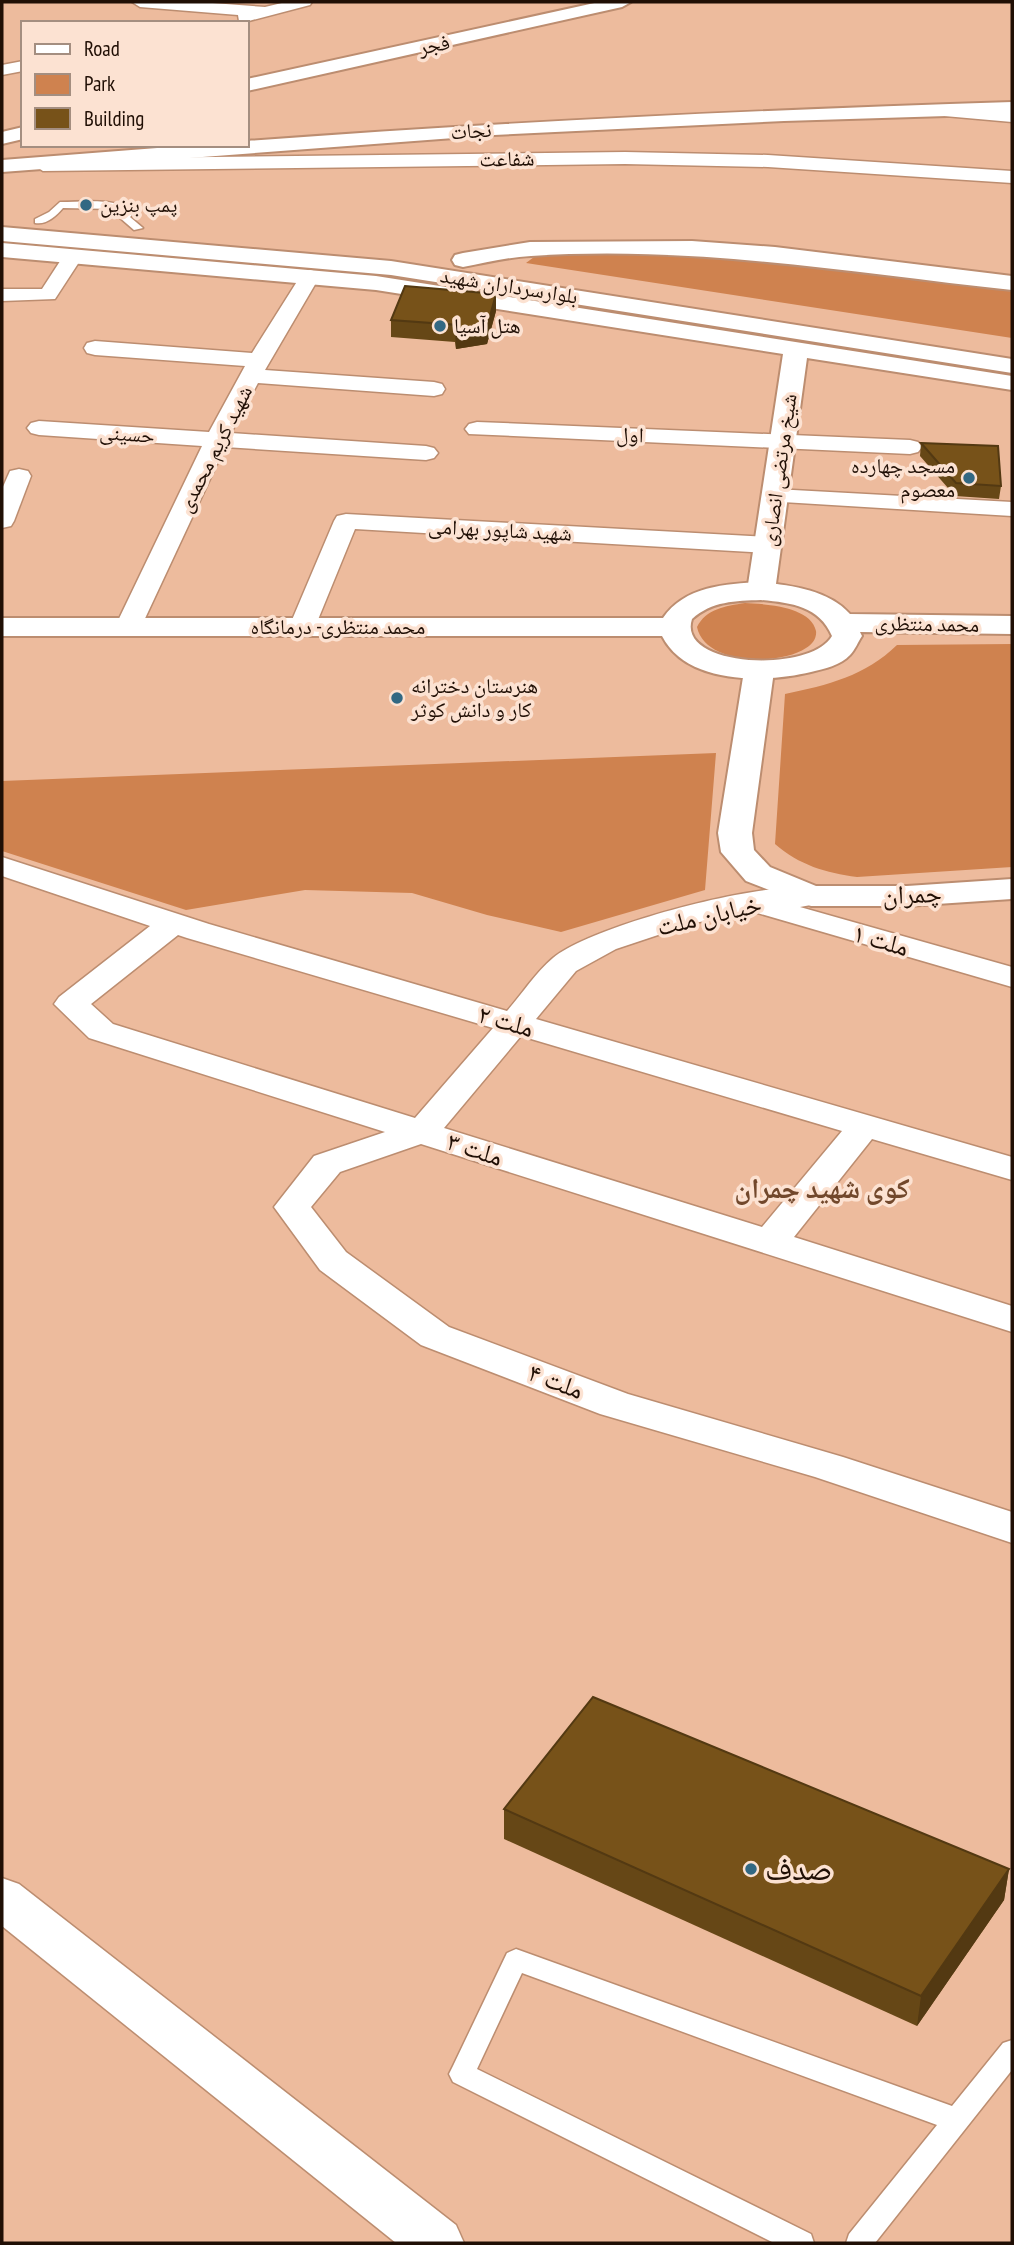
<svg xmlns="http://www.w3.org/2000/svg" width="1014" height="2245" viewBox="0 0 1014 2245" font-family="'PT Sans Narrow','Noto Naskh Arabic',sans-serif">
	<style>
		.green { fill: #cf824f }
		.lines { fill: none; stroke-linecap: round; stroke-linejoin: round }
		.service-casing { stroke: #bc8d70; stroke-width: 3 }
		.minor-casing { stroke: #bc8d70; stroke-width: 3 }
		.tertiary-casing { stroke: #bc8d70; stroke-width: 4 }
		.secondary-casing { stroke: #bc8d70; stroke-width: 4 }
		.service { fill: #fff; fill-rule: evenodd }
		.minor { fill: #fff; fill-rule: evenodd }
		.tertiary { fill: #fff; fill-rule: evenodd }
		.secondary { fill: #fff; fill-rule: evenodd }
		.wall { fill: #664716 }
		.shaded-wall { fill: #533912 }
		.building { fill: #775219; stroke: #533912; stroke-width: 2 }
		.poi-dot { fill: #326883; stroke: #fce2d2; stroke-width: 2.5 }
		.labels { text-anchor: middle; stroke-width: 7; stroke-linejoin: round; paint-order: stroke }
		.far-street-label { font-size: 21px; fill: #200f05; stroke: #fce2d2 }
		.far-poi-label { font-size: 21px; fill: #200f05; stroke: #fce2d2; text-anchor: start }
		.street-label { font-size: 26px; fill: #200f05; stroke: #fce2d2 }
		.neighbourhood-label { font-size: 28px; font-weight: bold; fill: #72482c; stroke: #fce2d2 }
		.near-poi-label { font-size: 32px; fill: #200f05; stroke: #fce2d2; text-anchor: start }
	</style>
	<rect width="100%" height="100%" fill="#edbb9d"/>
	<!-- green -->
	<g class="green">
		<polygon points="538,254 694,255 1012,289 1012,338 526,263"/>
		<path d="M745 603C764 604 811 606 816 631 817 638 812 645 806 648 779 666 705 665 697 627 706 609 725 606 745 603Z"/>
		<path d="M1012 644V867L857 877C826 873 799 865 775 844L785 694C828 685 865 676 897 645Z"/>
		<polygon points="716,753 705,890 561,932 487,915 412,893 305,890 186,910 2,851 2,781"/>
	</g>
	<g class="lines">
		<defs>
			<g id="service">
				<path d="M60 202C84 202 116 197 135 212L130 217 143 228 134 230 119 217 123 213 115 209 63 208C56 216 47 225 35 223V219L49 212Z"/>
				<polygon points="516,1949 952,2106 1003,2043 1012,2040 1012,2070 875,2243 846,2243 849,2234 937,2125 522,1973 477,2069 811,2234 814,2243 774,2243 453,2082 449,2074 453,2066 507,1953"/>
			</g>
			<g id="minor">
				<polygon points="132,2 199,2 265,7 286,2 312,2 310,5 245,22 239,21 238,15 140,7"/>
				<polygon points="23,61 23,71 2,75 2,65"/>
				<polygon points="939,106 1012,112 1012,122 933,115 930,111"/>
				<polygon points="625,152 768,155 1012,171 1012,183 768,167 625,164 43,171 34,165 43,159"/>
				<polygon points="73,250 80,252 83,256 55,299 2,301 2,289 42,289 66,252"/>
				<polygon points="310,270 317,272 320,276 265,370 434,382 442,384 445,389 442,394 434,396 258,383 231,433 426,446 434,448 438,453 434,458 426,460 225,447 141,627 137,633 128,635 119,633 115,627 202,446 39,435 31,433 27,428 31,423 39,421 209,432 245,366 95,355 87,353 84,348 87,343 95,341 252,353 303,272"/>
				<polygon points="477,422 910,440 918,442 922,447 918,452 910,454 469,434 465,429 469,424"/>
				<polygon points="19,469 28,471 31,476 14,521 11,526 2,528 2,489 10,471"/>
				<polygon points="775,489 1012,502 1012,516 766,501 763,496 766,491"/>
				<polygon points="346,514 768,537 777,540 781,545 777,550 768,553 355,529 315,627 311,633 302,635 293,633 289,627 334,521 337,516"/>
				<path d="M2 857 209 924 507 1011C522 994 536 972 553 958 592 925 774 877 822 889L827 896 822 903 800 907 1012 967V987L754 912 694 923 616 949 576 971 536 1019 1012 1157V1180L872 1139 794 1237 1012 1306V1332L421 1144 340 1172 311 1207 346 1252 449 1327 628 1394 843 1457 1012 1512V1543L815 1477 600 1414 421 1345 320 1270 274 1207 314 1156 385 1132 89 1038 54 1004 59 997 150 926 2 876ZM178 935 187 938 493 1028 415 1118 113 1024 91 1004ZM521 1036 842 1131 762 1227 444 1128Z"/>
				<polygon points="2,1878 19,1884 456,2225 464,2243 396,2243 2,1926"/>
			</g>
			<g id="tertiary">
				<polygon points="599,2 631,2 622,7 247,91 247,79"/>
				<path d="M1012 102V114L784 121 494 135 2 172V160L196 145H247V141C502 122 756 110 1012 102Z"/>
				<polygon points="23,127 23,139 2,144 2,132"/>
				<path d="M692 241 775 247 1012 276V290C852 273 693 245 531 256 508 257 485 263 463 267L455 265 452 260 455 255 463 253 530 242Z"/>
				<polygon points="2,243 376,276 1012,376 1012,390 807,358 775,591 771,597 761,600 751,597 747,591 783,354 376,290 2,257"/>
				<polygon points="759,662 770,665 774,671 752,833 754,850 770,867 816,886 907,886 1012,879 1012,899 907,906 811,906 746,881 721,852 718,833 744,671 748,665"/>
			</g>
			<g id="secondary">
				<polygon points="2,227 391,261 1012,359 1012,373 391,275 2,241"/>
				<path d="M761 582C793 586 828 590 850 614L1012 616V634L860 632 862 636C858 642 855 650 850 655 841 665 824 669 811 672 765 683 687 685 662 636H2V618H663C685 586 725 584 761 582ZM761 600C791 603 819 606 832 636 810 674 676 667 692 619 712 601 735 601 761 600Z"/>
			</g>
		</defs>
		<!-- service casing -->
		<use href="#service" class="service-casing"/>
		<!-- minor casing -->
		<use href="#minor" class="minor-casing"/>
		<!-- tertiary casing -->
		<use href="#tertiary" class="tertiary-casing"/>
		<!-- secondary casing -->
		<use href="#secondary" class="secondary-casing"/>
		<!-- service -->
		<use href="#service" class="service"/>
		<!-- minor -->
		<use href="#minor" class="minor"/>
		<!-- tertiary -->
		<use href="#tertiary" class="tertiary"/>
		<!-- secondary -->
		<use href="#secondary" class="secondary"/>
	</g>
	<!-- wall -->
	<g class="wall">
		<polygon points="496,294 496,311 487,344 456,349 455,342 391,337 391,320"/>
		<polygon points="921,443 1001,486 999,499 955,496 920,456"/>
		<polygon points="504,1809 1009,1869 1004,1900 917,2026 504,1839"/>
	</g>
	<!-- shaded-wall -->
	<g class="shaded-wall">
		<polygon points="496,294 496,311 487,344 456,349 455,331"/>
		<polygon points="1009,1869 1004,1900 917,2026 921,1996"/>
	</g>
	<!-- building -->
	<g class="building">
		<polygon points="405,286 496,294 487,327 455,331 458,325 391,320"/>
		<polygon points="921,443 998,446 1001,486 956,483"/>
		<polygon points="593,1697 1009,1869 921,1996 504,1809"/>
	</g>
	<!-- markers -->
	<g class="poi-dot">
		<circle cx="86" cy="205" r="7"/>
		<circle cx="440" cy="326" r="7"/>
		<circle cx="969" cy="478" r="7"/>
		<circle cx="397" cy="698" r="7"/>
		<circle cx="751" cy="1869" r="7"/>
	</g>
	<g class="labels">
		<!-- far-street labels -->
		<g class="far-street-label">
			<text transform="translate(434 45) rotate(-12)" y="7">فجر</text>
			<text transform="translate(471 131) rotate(-4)" y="7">نجات</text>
			<text transform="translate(507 159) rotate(-1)" y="7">شفاعت</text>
			<text transform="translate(509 286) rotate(9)" y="7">بلوارسرداران شهید</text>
			<text transform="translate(127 434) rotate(4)" y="7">حسینی</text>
			<text transform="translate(630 435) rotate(2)" y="7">اول</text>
			<text transform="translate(215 449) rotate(-63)" y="7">شهید کریم محمدی</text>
			<text transform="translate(779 470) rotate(-82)" y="7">شیخ مرتضی انصاری</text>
			<text transform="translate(500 530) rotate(3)" y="7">شهید شاپور بهرامی</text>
			<text transform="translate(927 624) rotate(1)" y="7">محمد منتظری</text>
			<text x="338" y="634">محمد منتظری- درمانگاه</text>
		</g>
		<!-- far-poi labels -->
		<g class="far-poi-label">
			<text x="100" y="212">پمپ بنزین</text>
			<text x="454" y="333">هتل آسیا</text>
			<text x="955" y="473" text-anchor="end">مسجد چهارده<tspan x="955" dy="24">معصوم</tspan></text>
			<text x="411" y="693">هنرستان دخترانه<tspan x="411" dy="24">کار و دانش کوثر</tspan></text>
		</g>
		<!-- street labels -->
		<g class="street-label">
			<text transform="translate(912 894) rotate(-2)" y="9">چمران</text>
			<text transform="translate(709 915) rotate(-13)" y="9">خیابان ملت</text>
			<text transform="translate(881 940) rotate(16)" y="9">ملت ۱</text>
			<text transform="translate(506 1021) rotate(16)" y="9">ملت ۲</text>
			<text transform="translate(475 1149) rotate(18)" y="9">ملت ۳</text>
			<text transform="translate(556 1381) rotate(21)" y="9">ملت ۴</text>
		</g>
		<!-- neighbourhood labels -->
		<g class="neighbourhood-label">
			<text x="822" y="1198">کوی شهید چمران</text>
		</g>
		<!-- near-poi labels -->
		<g class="near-poi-label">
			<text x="765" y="1880">صدف</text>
		</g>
	</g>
	<!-- border -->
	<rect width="1014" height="2245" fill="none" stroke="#200f05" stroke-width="7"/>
	<!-- legend -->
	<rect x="21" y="21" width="228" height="126" fill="#fce2d2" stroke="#a48e80" stroke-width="2"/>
	<rect x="35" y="44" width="35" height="10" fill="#ffffff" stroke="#a48e80" stroke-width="2"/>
	<text x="84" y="56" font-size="21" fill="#200f05">Road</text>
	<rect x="35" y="74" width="35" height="21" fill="#cf824f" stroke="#a48e80" stroke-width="2"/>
	<text x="84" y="91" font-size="21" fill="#200f05">Park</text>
	<rect x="35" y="108" width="35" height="21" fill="#775219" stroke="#a48e80" stroke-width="2"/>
	<text x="84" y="126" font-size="21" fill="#200f05">Building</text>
</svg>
